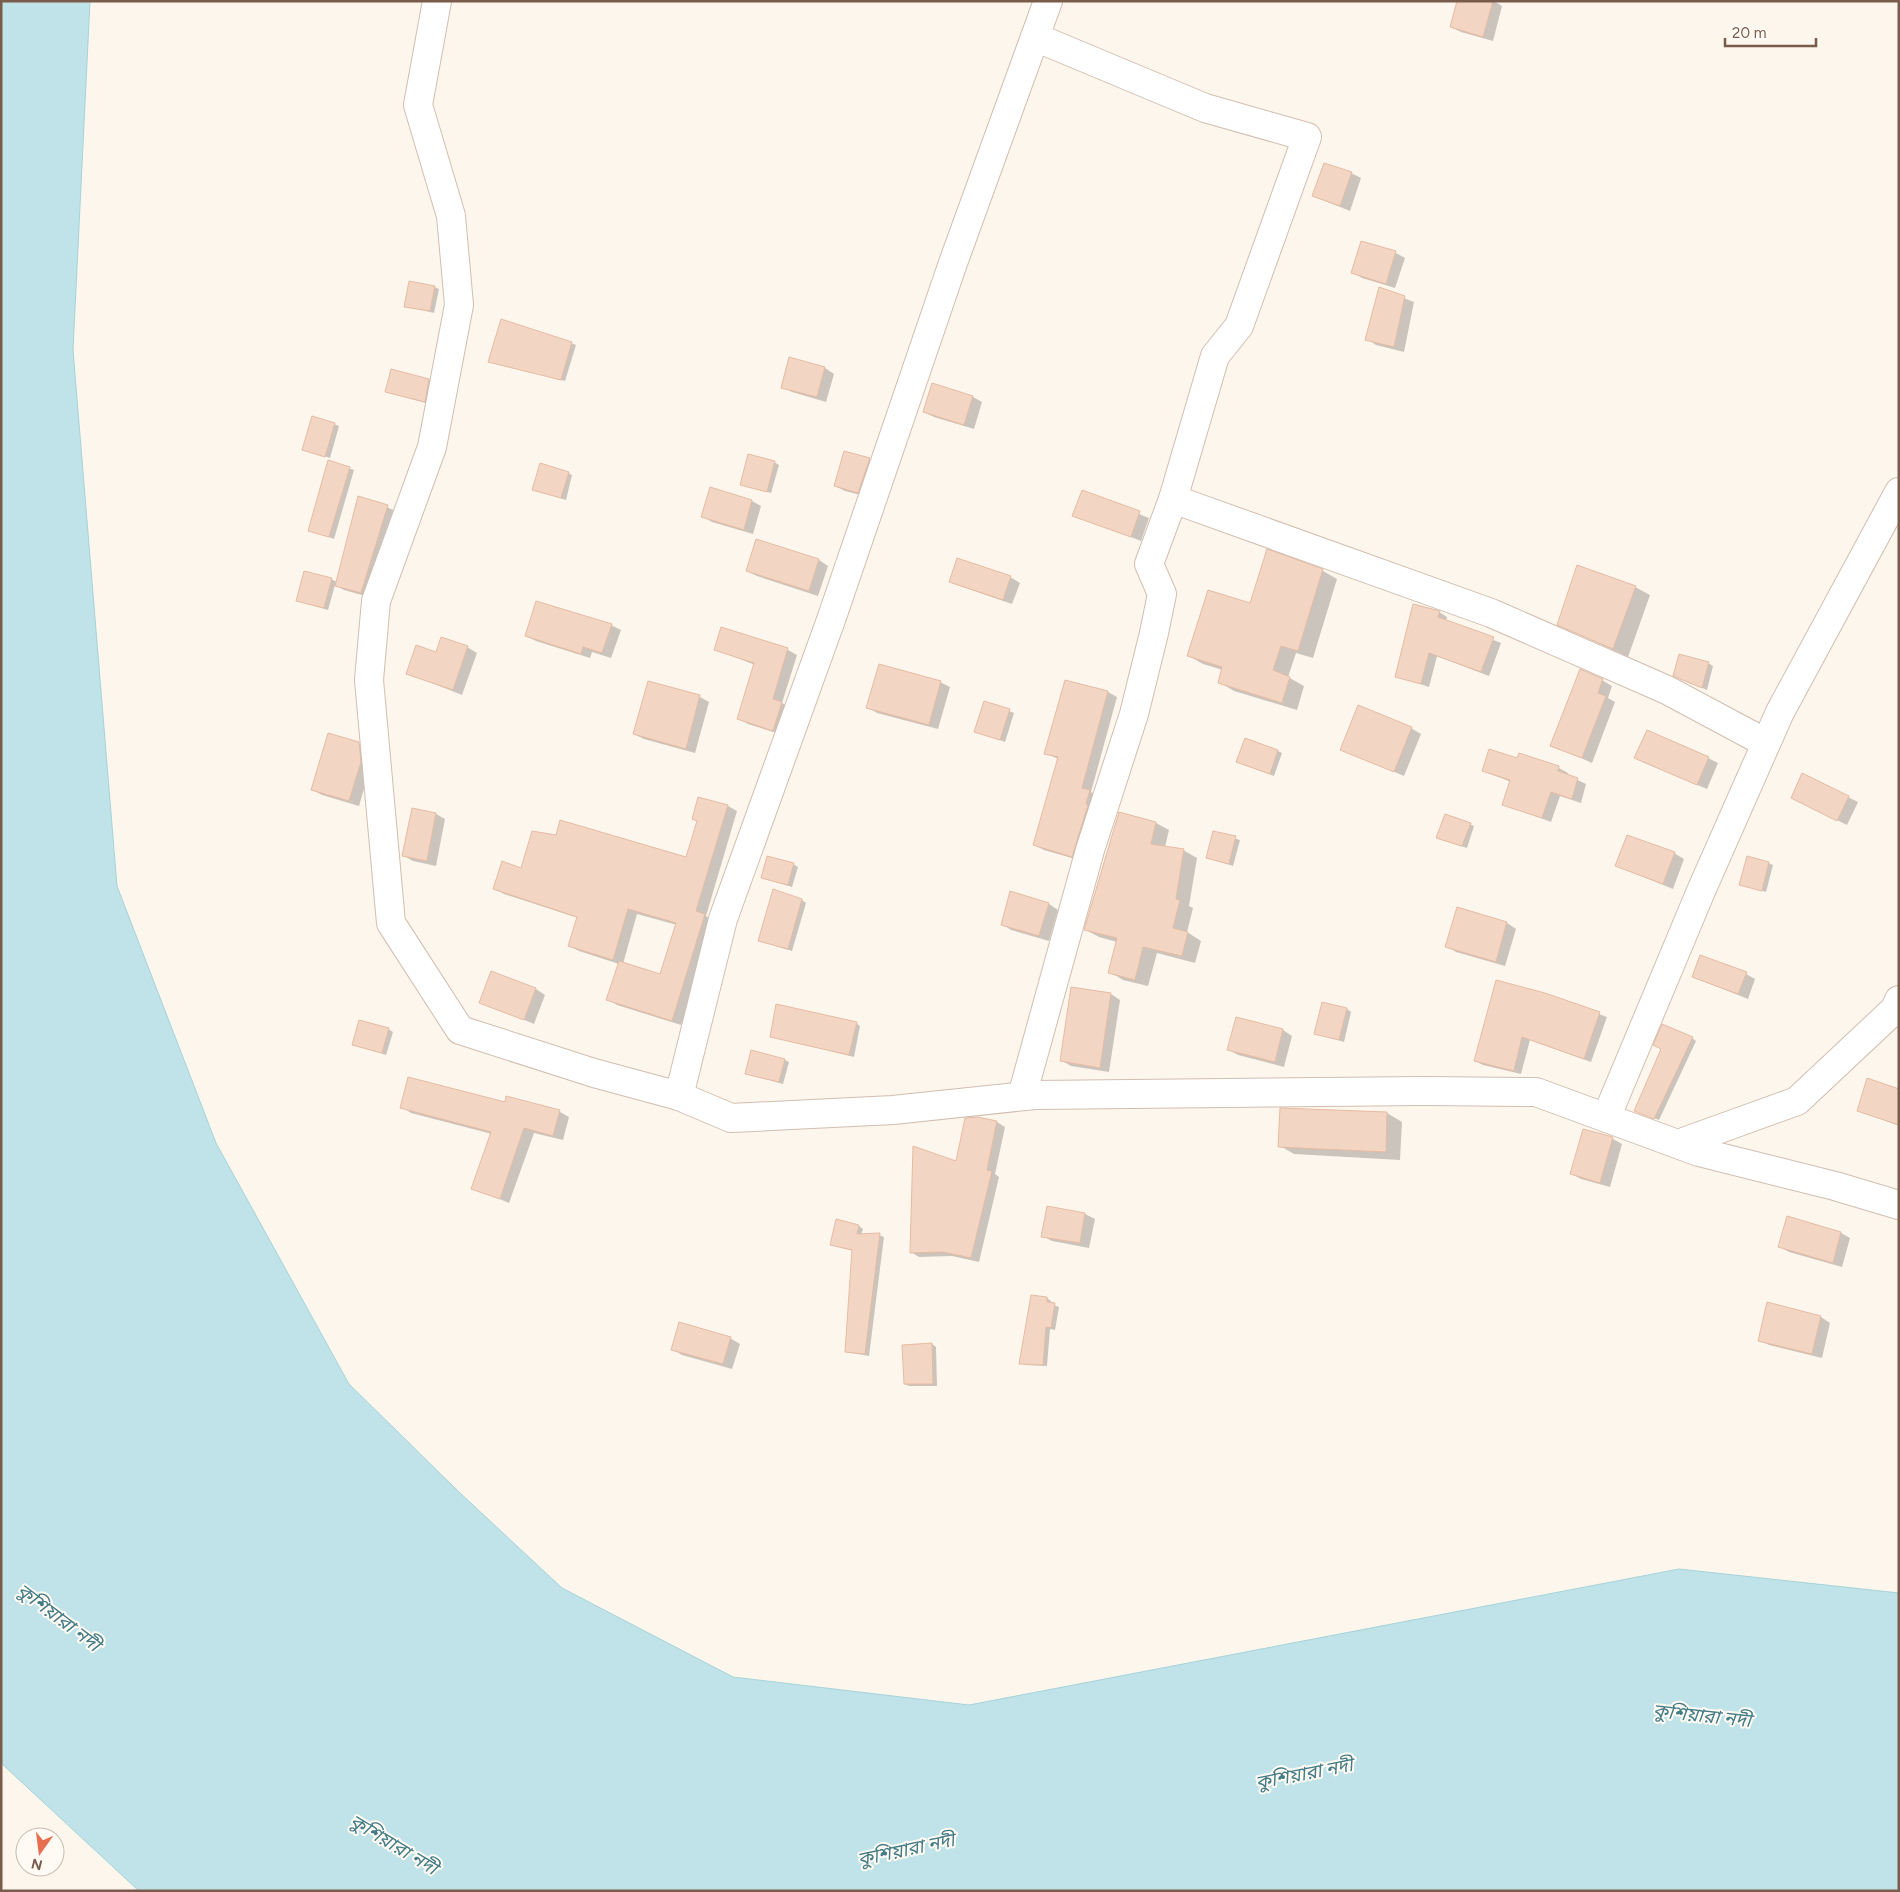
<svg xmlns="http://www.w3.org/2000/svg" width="1900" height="1892" viewBox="0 0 1900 1892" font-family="Figtree,'Noto Sans Bengali',sans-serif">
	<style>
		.water { fill: #bfe3e8; stroke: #a5d3da }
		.shadow { fill: #0003; fill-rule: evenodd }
		.building { fill: #f3d5c3; stroke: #e6bba3 }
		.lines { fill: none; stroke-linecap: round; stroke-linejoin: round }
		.minor-casing { stroke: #d1beb0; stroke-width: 30 }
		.minor { stroke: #fff; stroke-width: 28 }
		.labels { text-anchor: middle; stroke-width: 4; stroke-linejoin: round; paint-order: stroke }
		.water-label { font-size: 19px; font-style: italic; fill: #437c86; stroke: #fffaf3 }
	</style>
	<rect width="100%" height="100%" fill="#fdf6ec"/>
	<!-- water -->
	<polygon class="water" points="1,1 90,1 73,350 117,886 216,1143 349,1384 459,1492 562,1588 733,1677 969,1705 1679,1569 1899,1593 1899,1891 139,1891 1,1763"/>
	<!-- shadow -->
	<g class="shadow">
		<polygon points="1458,1 1494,1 1502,6 1493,41 1461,32 1451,27"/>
		<polygon points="1351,173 1361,178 1350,211 1313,196"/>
		<polygon points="1362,242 1396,253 1405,258 1395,288 1362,278 1353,272"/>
		<polygon points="434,287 439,289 434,313 405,306"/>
		<polygon points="1380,289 1414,302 1404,352 1376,345 1367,339"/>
		<polygon points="571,343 576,345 565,381 490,361"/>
		<polygon points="790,359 825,368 834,374 826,402 792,392 782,387"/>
		<polygon points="429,380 433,382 429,404 387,392"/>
		<polygon points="933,384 973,397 982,402 974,429 934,417 924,412"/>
		<polygon points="334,424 339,426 330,458 304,450"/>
		<polygon points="869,460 879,465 868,497 845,491 835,486"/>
		<polygon points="329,462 354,470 334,539 310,530"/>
		<polygon points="774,462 779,465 771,493 741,484"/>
		<polygon points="568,473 572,475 566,500 533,489"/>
		<polygon points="1082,492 1149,518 1141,541 1074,515"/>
		<polygon points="752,501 761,506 753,534 712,522 702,516"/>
		<polygon points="387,507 395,511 369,597 344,590 335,585 328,610 297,601 331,579 337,582"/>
		<polygon points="1268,551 1323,571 1337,579 1313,658 1296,653 1288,677 1304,686 1297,710 1234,691 1219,682 1223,670 1203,664 1189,656 1251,605"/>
		<polygon points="819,560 828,566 818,596 757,576 747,571"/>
		<polygon points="1010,577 1020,583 1012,604 960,586 950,581"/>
		<polygon points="1635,587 1650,595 1628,657 1558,624"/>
		<polygon points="1439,612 1447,617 1446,621 1501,643 1489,676 1437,656 1429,687 1396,676"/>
		<polygon points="611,625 621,630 611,658 592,652 590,658 536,641 526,636"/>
		<polygon points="722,628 788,650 797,655 782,703 791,708 783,735 748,724 738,718 755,665 715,649"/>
		<polygon points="467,647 477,653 462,695 407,673 437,653"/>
		<polygon points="1708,663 1713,666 1707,690 1679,678"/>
		<polygon points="1602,680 1612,686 1608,698 1615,702 1592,763 1552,745"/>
		<polygon points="649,682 700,697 709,702 695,753 644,739 634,734"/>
		<polygon points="940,682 950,687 938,729 877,713 868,707"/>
		<polygon points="1066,682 1108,692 1117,697 1091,792 1099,797 1082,861 1044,850 1034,845 1058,759 1046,753"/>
		<polygon points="985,702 1014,713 1005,742 980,733"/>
		<polygon points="1411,728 1421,734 1404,776 1341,749"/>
		<polygon points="358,744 368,749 370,768 359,806 322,795 313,790"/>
		<polygon points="1278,751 1282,753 1274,776 1242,764"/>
		<polygon points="1519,755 1559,768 1568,773 1567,775 1586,784 1581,803 1560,796 1551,822 1503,804 1511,782 1483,771 1518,760"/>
		<polygon points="1708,758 1718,763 1707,789 1645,763"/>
		<polygon points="1803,775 1858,802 1847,825 1802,803"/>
		<path d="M699 799 728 806 737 811 706 916 714 921 681 1025 617 1005 608 999 619 964 579 951 569 946 578 918 504 894 495 889 521 869 687 859 698 822 693 819ZM637 914 677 925 661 976 623 964Z"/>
		<polygon points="413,810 436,814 445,819 436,866 413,861 404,856"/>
		<polygon points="1120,814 1156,823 1169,830 1165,847 1183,850 1197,858 1189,906 1193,908 1187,932 1201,941 1195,963 1157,953 1148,986 1123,980 1110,972 1117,942 1099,937 1086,930"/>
		<polygon points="1470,824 1474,826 1467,848 1442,840"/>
		<polygon points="1214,832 1240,840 1233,866 1207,858"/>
		<polygon points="1674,853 1684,859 1673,889 1617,866"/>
		<polygon points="1768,863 1773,865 1766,892 1741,884"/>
		<polygon points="793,864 798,867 792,887 762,878"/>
		<polygon points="802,900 806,903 792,951 760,941"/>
		<polygon points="1049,904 1058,910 1049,941 1011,930 1002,924"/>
		<polygon points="1458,909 1507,923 1516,929 1505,966 1456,952 1447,946"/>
		<polygon points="1746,974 1755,979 1748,999 1693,977"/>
		<polygon points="1072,988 1111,994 1120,1000 1109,1072 1071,1066 1061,1060"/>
		<polygon points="536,989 545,995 534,1024 481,1002"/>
		<polygon points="1544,994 1607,1017 1591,1062 1530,1040 1521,1074 1483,1065 1475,1061"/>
		<polygon points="1347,1009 1351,1012 1344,1042 1316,1033"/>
		<polygon points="1236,1019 1283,1030 1292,1036 1284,1067 1238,1055 1229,1050"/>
		<polygon points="856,1023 860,1026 854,1057 771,1036"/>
		<polygon points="388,1029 393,1032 386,1055 353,1044"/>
		<polygon points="1692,1038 1696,1041 1659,1120 1636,1111"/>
		<polygon points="785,1060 789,1062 783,1084 746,1074"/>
		<polygon points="1899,1090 1899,1126 1858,1110"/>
		<polygon points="506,1103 560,1112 569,1117 563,1140 534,1133 509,1203 473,1188 492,1134 411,1113 402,1107"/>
		<polygon points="1282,1109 1387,1113 1402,1122 1400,1160 1294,1154 1280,1146"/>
		<polygon points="997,1122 1005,1127 995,1174 999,1177 979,1262 952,1256 919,1257 911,1252 957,1163"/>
		<polygon points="1584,1130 1613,1139 1622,1144 1610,1187 1581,1179 1572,1174"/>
		<polygon points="1048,1207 1085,1214 1095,1219 1089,1248 1052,1241 1043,1236"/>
		<polygon points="1787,1218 1841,1233 1850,1238 1842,1267 1789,1252 1779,1246"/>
		<polygon points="859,1226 863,1229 861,1235 879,1235 884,1237 869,1356 846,1352 854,1251 832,1245"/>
		<polygon points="1047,1298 1051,1301 1051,1304 1059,1307 1055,1330 1050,1329 1047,1366 1025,1365 1021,1363"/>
		<polygon points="1768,1304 1821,1317 1830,1323 1822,1358 1769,1345 1759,1340"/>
		<polygon points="730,1338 740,1344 732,1369 682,1355 672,1349"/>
		<polygon points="932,1344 936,1347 937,1386 909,1386 905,1384"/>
	</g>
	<!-- building -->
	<g class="building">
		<polygon points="1457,1 1493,1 1483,37 1450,27"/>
		<polygon points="1324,163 1352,172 1340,206 1312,196"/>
		<polygon points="1361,241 1396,251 1386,284 1351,273"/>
		<polygon points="409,281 435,286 430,311 404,307"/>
		<polygon points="1379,287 1405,296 1394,347 1365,340"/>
		<polygon points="501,319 572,342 561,380 488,362"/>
		<polygon points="789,357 825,367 817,397 781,388"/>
		<polygon points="391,369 429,379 425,402 385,392"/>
		<polygon points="932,383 973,396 964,425 923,412"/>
		<polygon points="312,416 335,423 325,457 302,450"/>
		<polygon points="844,451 870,458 858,493 834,486"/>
		<polygon points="748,454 775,461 767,492 740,485"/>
		<polygon points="328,460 350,467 329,537 308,531"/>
		<polygon points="540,463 569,472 561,498 532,490"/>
		<polygon points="710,487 752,500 744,530 701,517"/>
		<polygon points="1082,490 1140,511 1131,537 1072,516"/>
		<polygon points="358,496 388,505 361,593 335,586"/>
		<polygon points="756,539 819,559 809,591 746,571"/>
		<polygon points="1267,549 1323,569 1298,651 1281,646 1273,670 1290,677 1282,703 1218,683 1222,667 1187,656 1208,590 1250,603"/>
		<polygon points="957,558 1011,576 1003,600 949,582"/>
		<polygon points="1577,565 1636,586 1613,649 1557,625"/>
		<polygon points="304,571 332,578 324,608 296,601"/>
		<polygon points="536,601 612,624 602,653 583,647 581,654 525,636"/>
		<polygon points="1413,604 1440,611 1438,617 1494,637 1481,672 1429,653 1421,684 1395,677"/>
		<polygon points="721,627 788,648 773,699 782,702 773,731 737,719 754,663 714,650"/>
		<polygon points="441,637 468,646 453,690 406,674 416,645 436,652"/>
		<polygon points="1679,654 1709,662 1702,688 1673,676"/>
		<polygon points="879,664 941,681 929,725 866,708"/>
		<polygon points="1580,669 1603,679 1598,693 1606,696 1582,758 1550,746"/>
		<polygon points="1065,680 1108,691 1082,788 1090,790 1086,804 1088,805 1072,857 1033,845 1058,757 1044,754"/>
		<polygon points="648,681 700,695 686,749 633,734"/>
		<polygon points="984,701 1010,709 1000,740 974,732"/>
		<polygon points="1358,705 1412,727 1394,772 1340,750"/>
		<polygon points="1647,730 1709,757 1697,785 1634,758"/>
		<polygon points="328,733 359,742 361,762 349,801 311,790"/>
		<polygon points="1245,738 1278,750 1270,774 1236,762"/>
		<polygon points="1489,749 1517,758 1519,753 1559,766 1558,771 1578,778 1572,799 1551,792 1542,818 1502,805 1510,780 1482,771"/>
		<polygon points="1802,773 1849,796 1837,821 1791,798"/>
		<polygon points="698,797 728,805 696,911 705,914 672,1021 606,1000 619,961 660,974 676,923 628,909 613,960 568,946 577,917 493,889 502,861 521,868 532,831 556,835 560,820 686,857 697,821 692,819"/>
		<polygon points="412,808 436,813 427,861 402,856"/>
		<polygon points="1119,812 1156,822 1151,844 1184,849 1176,899 1180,900 1173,928 1188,932 1182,956 1143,947 1135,980 1108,973 1117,938 1084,930"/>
		<polygon points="1445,814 1471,823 1462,846 1436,838"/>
		<polygon points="1213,831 1236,836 1229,864 1206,858"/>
		<polygon points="1627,835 1675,852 1663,884 1615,866"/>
		<polygon points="767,856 794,863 788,885 761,878"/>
		<polygon points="1747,856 1769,862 1762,891 1739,885"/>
		<polygon points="773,889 802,899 788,949 758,941"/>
		<polygon points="1010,891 1049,903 1039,936 1001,925"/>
		<polygon points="1457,907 1507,922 1496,962 1445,947"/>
		<polygon points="1700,955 1747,972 1738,994 1692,977"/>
		<polygon points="491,971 536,988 524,1020 479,1003"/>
		<polygon points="1496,980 1545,993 1600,1012 1584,1059 1522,1037 1514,1071 1474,1061"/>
		<polygon points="1071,987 1111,993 1100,1068 1060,1061"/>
		<polygon points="1322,1002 1347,1008 1339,1040 1314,1034"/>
		<polygon points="776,1004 857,1022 849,1055 770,1037"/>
		<polygon points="1236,1017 1283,1029 1275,1062 1227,1050"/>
		<polygon points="359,1020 389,1028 382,1053 352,1045"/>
		<polygon points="1662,1024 1693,1037 1654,1119 1634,1111 1661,1049 1653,1045"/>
		<polygon points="751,1050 785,1059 779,1082 745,1074"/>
		<polygon points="408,1077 505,1102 506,1096 560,1110 553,1136 524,1128 500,1199 471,1189 491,1132 400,1108"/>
		<polygon points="1867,1078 1899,1089 1899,1125 1857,1111"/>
		<polygon points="1280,1108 1387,1112 1386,1152 1278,1147"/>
		<polygon points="977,1117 997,1121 987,1170 992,1171 971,1258 943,1252 910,1253 913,1146 956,1161 965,1118"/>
		<polygon points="1583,1129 1613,1137 1600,1183 1570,1174"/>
		<polygon points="1047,1206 1085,1213 1080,1243 1041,1237"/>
		<polygon points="1787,1216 1841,1232 1833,1263 1778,1247"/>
		<polygon points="836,1219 859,1225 857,1234 880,1233 865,1354 845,1352 852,1250 830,1245"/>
		<polygon points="1031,1295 1047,1297 1047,1302 1055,1303 1051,1328 1046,1327 1043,1365 1019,1364"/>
		<polygon points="1767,1302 1821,1316 1812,1354 1758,1341"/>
		<polygon points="679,1322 731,1337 723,1364 671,1350"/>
		<polygon points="932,1343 933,1384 904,1384 902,1345"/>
	</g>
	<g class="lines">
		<defs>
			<g id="minor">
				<polyline points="437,1 418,105 451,216 459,305 432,447 376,601 369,680 391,923 460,1030 594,1073 679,1096 731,1118 893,1110 1035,1095 1423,1091 1536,1092 1699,1152 1835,1186 1899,1205"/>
				<polyline points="1035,37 1205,108 1307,137 1239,326 1215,356 1173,499 1491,613 1667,690 1766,743"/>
				<polyline points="679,1096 723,919 832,617 953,263 1048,1"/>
				<polyline points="1022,1096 1090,850 1134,714 1154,633 1162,594 1149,564 1173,499"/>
				<polyline points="1606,1118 1701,891 1780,712 1899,492"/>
				<polyline points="1678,1144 1797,1101 1895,1009 1899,1000"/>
			</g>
		</defs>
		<!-- minor casing -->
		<use href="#minor" class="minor-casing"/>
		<!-- minor -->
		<use href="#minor" class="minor"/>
	</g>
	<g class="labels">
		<!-- water labels -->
		<g class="water-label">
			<text transform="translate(59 1617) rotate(37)" y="7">কুশিয়ারা নদী</text>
			<text transform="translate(1702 1715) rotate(6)" y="7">কুশিয়ারা নদী</text>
			<text transform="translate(1304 1773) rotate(-11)" y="7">কুশিয়ারা নদী</text>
			<text transform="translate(394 1844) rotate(31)" y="7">কুশিয়ারা নদী</text>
			<text transform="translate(906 1849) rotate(-12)" y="7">কুশিয়ারা নদী</text>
		</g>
	</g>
	<!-- border -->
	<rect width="1900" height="1892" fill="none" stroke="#7a5c4d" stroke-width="5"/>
	<!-- north arrow -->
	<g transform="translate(40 1852) rotate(194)"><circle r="24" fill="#fffaf3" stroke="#cabbb1"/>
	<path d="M0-4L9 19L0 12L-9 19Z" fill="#e76f51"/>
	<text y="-8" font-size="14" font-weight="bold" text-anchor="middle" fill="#7a5c4d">N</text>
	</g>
	<!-- scale -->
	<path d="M1725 38v8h91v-8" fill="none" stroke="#7a5c4d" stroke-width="2.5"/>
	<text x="1732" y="38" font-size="15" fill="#7a5c4d" stroke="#fffaf3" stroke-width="4" paint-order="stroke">20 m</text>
</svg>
